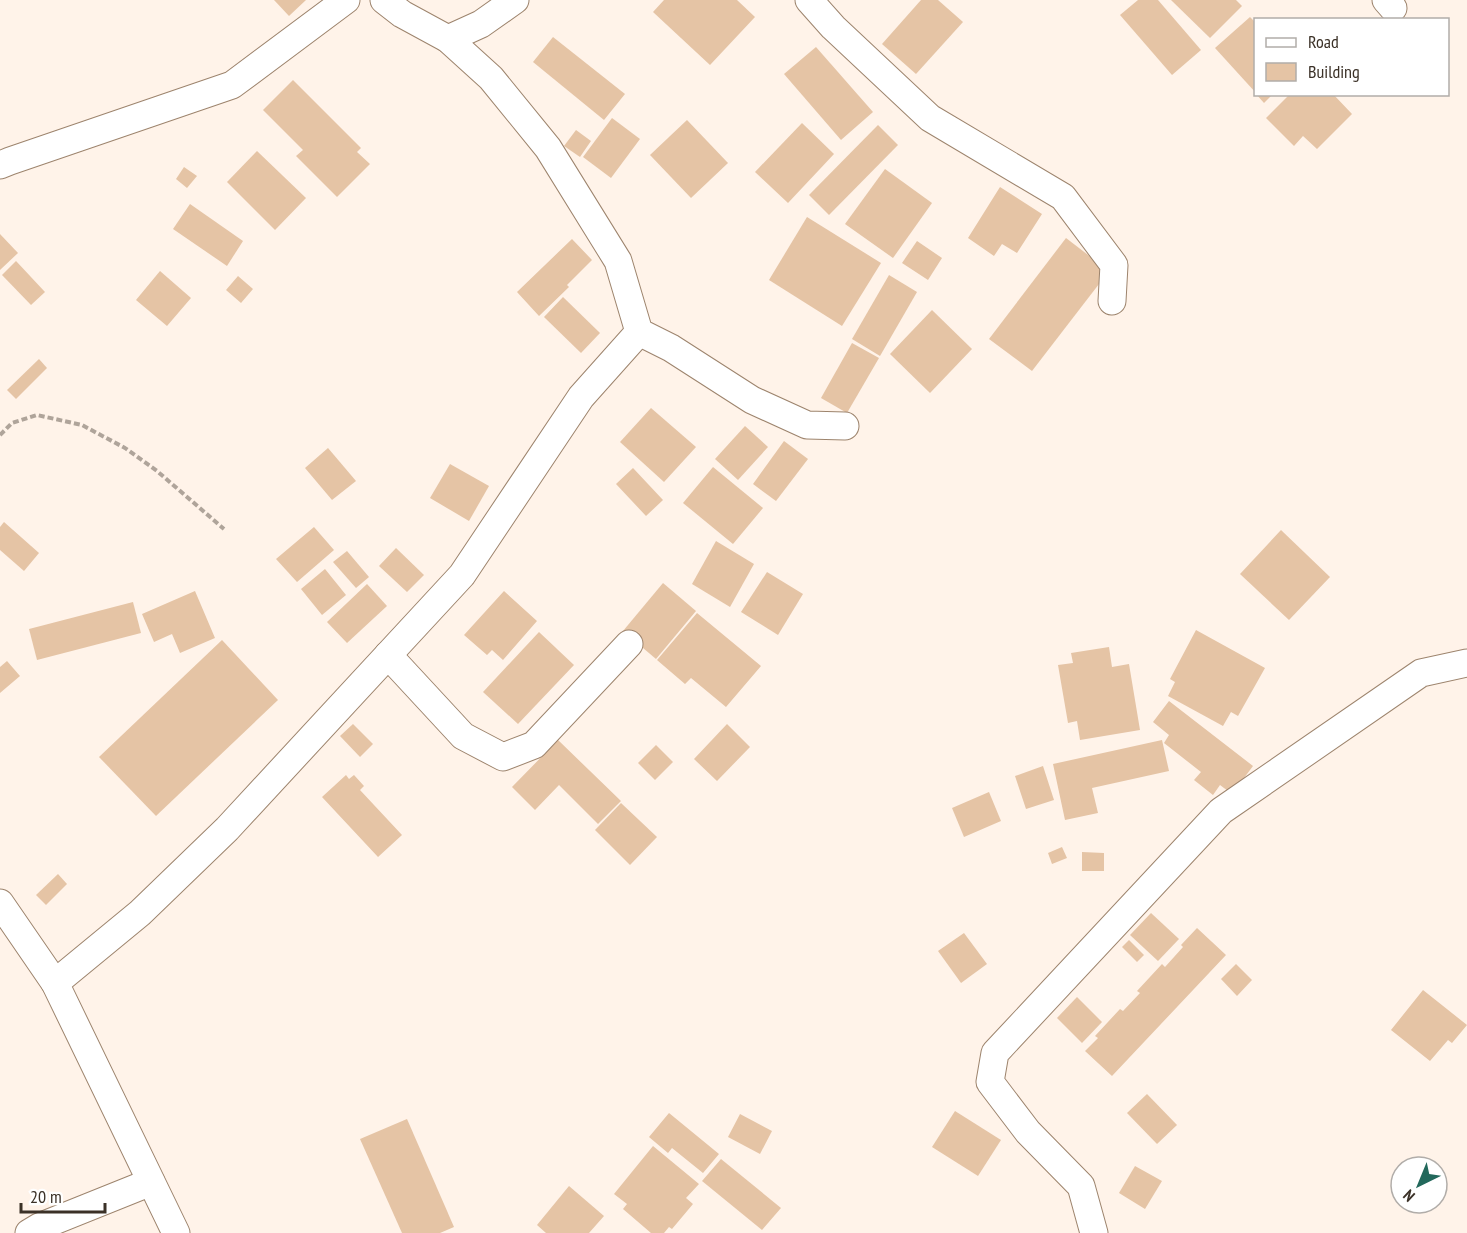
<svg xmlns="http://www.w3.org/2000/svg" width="1467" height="1233" viewBox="0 0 1467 1233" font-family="'PT Sans Narrow',sans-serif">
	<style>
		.building { fill: #e5c4a5 }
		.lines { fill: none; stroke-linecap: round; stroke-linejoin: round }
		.minor-casing { stroke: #9d846d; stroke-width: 29 }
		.path { stroke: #afa49a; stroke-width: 4; stroke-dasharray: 6 3; stroke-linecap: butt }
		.minor { stroke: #fff; stroke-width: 27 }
	</style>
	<rect width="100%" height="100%" fill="#fff3e9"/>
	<!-- building -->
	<g class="building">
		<polygon points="274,0 306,0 289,16"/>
		<polygon points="664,0 737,0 755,17 710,65 653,12"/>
		<polygon points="921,0 938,0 963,22 916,74 882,44"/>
		<polygon points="1138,0 1158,0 1201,50 1172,75 1120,15"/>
		<polygon points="1171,0 1236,0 1242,6 1210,38"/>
		<polygon points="1250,17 1256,23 1256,93 1215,48"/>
		<polygon points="553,37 625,94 604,120 533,62"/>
		<polygon points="816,47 873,112 841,140 784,74"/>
		<polygon points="293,80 361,148 357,152 370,164 337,197 296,156 303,150 263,110"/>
		<polygon points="1256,94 1273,94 1264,103"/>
		<polygon points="1290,94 1316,94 1318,96 1319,94 1333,94 1352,114 1317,149 1303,136 1294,146 1266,118"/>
		<polygon points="612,118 640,139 611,178 583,157"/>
		<polygon points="687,120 728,163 691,198 650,155"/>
		<polygon points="802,123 834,154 788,203 755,172"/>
		<polygon points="878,125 898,145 829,215 809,195"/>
		<polygon points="576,130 591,141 580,157 564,146"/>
		<polygon points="257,151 306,198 275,230 227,182"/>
		<polygon points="184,167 197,176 187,188 176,179"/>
		<polygon points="885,169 932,203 893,258 845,224"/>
		<polygon points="1000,187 1042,214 1017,253 1002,244 994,256 968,238"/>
		<polygon points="190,204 243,241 227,266 173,229"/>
		<polygon points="807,217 881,263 842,326 769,280"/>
		<polygon points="0,234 18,253 0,270"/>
		<polygon points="1066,238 1109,271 1032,371 989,339"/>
		<polygon points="572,239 592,260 567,285 569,287 539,316 517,292"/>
		<polygon points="917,241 942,258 928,280 902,263"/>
		<polygon points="16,261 45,292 31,305 2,275"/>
		<polygon points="160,271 191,298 167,326 136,300"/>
		<polygon points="889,275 917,292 880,356 852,339"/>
		<polygon points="238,276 253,289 241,303 226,290"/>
		<polygon points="563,297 600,333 581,353 544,317"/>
		<polygon points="932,310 972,349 930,393 890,354"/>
		<polygon points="852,343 879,358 847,413 821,398"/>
		<polygon points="39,359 47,368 16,399 7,390"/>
		<polygon points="651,408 696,447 664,482 620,442"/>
		<polygon points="745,426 768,447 738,480 715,459"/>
		<polygon points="784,441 808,459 776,501 753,484"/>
		<polygon points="328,448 356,481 332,500 305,468"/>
		<polygon points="450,464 489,486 469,521 430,498"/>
		<polygon points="713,467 763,508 733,544 683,503"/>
		<polygon points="633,468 663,500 646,516 616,484"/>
		<polygon points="4,522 39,553 24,571 0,550 0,527"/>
		<polygon points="314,527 334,550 297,582 276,559"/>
		<polygon points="1281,530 1330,577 1289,620 1240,574"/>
		<polygon points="716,541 754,564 730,607 692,584"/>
		<polygon points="396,548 424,575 407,592 379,566"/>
		<polygon points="347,551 369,577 356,588 333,562"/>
		<polygon points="325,569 346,595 322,615 301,589"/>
		<polygon points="767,572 803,594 778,635 741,612"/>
		<polygon points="663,583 696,611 656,659 623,631"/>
		<polygon points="367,584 387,606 347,643 327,622"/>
		<polygon points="195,591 215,638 180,653 172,634 154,642 142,614"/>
		<polygon points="504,591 537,621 503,660 492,650 487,655 464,635"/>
		<polygon points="133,602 141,633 37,660 29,629"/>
		<polygon points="697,613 761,666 726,707 691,678 685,684 657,660"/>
		<polygon points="1196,630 1265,668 1238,716 1231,712 1223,726 1168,696 1175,682 1170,679"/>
		<polygon points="539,632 574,665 518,724 483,692"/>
		<polygon points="222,640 278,700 156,816 99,757"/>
		<polygon points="1109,647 1112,667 1129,664 1140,730 1080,740 1077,721 1068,723 1058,665 1073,663 1071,653"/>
		<polygon points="7,661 20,676 0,693 0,667"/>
		<polygon points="1169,701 1253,766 1232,794 1220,785 1213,795 1194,780 1201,772 1164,743 1169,735 1153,722"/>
		<polygon points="353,724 373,744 360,757 340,736"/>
		<polygon points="727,724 750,747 717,781 694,759"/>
		<polygon points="558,740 621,801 598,824 559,785 535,810 512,787"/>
		<polygon points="1162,740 1169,771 1092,788 1098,813 1065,820 1053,764"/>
		<polygon points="656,745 673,762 655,780 638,763"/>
		<polygon points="1043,766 1054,800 1026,809 1015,776"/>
		<polygon points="346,775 349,779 354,775 364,786 360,790 402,835 378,857 322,797"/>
		<polygon points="989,792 1001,821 964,837 952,808"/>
		<polygon points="621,803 657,837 630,865 595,830"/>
		<polygon points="1062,847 1067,858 1052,864 1048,853"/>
		<polygon points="1082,852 1104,853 1104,871 1082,871"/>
		<polygon points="58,874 67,884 46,905 36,895"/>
		<polygon points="1151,913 1179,939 1158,961 1130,935"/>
		<polygon points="1197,928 1226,955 1112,1076 1085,1051 1098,1038 1095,1036 1120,1009 1123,1011 1140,993 1137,991 1162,964 1165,967 1183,947 1181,945"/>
		<polygon points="964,933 987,964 961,983 938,951"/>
		<polygon points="1129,940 1144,955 1137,962 1122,947"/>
		<polygon points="1236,964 1252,980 1237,996 1221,979"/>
		<polygon points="1423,990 1467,1025 1452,1043 1448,1040 1430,1061 1391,1030"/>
		<polygon points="1077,997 1102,1022 1082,1043 1057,1018"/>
		<polygon points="1147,1094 1177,1125 1157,1144 1127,1113"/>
		<polygon points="955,1111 1001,1140 978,1176 932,1147"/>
		<polygon points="669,1113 719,1154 703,1173 672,1148 668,1153 649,1137"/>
		<polygon points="740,1114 772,1131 760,1154 728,1137"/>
		<polygon points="407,1119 454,1227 440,1233 402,1233 360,1139"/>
		<polygon points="653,1146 699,1184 686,1198 693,1204 672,1229 669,1227 664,1233 651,1233 623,1209 627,1204 614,1194"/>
		<polygon points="721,1159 781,1208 762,1230 702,1181"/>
		<polygon points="1135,1166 1162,1181 1145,1209 1119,1193"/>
		<polygon points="569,1186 604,1216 589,1233 546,1233 537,1225"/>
	</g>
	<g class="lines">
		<defs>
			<g id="minor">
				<polyline points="384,0 402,14 448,39 491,78 548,148 618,261 639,332 671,348 752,400 807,425 845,426"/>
				<polyline points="809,0 833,27 930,118 1063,197 1114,265 1112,301"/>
				<polyline points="1386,0 1393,8"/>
				<polyline points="448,39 481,24 515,0"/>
				<polyline points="0,165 10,161 232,85 346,0"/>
				<polyline points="388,655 463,736 503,757 534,745 629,644"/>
				<polyline points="0,903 55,983 176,1233"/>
				<polyline points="55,983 140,913 227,829 462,575 581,397 639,332"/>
				<polyline points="29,1233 39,1227 151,1182"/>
				<polyline points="1094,1233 1081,1186 1028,1132 990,1082 995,1053 1221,811 1421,673 1467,663"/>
			</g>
		</defs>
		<!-- minor casing -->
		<use href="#minor" class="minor-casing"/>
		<!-- path -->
		<polyline class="path" points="0,435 12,423 37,415 82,425 125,448 157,471 224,529"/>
		<!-- minor -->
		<use href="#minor" class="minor"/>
	</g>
	<!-- legend -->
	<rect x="1254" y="18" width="195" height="78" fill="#ffffff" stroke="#b1ada9" stroke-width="1.5"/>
	<rect x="1266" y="38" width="30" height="9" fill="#ffffff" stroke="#b1ada9" stroke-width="1.5"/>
	<text x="1308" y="48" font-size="18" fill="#3b3127">Road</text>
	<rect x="1266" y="63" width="30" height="18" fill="#e5c4a5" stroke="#b1ada9" stroke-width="1.5"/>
	<text x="1308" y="78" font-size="18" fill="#3b3127">Building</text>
	<!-- north arrow -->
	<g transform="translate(1419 1185) rotate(223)"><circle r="28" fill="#ffffff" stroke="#b1ada9" stroke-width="1.5"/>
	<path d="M0-4.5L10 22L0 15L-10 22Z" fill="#22685b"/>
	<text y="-9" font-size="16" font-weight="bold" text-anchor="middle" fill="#3b3127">N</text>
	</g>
	<!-- scale -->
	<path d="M21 1203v9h84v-9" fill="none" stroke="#3b3127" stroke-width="3"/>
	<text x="30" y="1203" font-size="18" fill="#3b3127" stroke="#ffffff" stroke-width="4.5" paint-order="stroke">20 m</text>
</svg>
